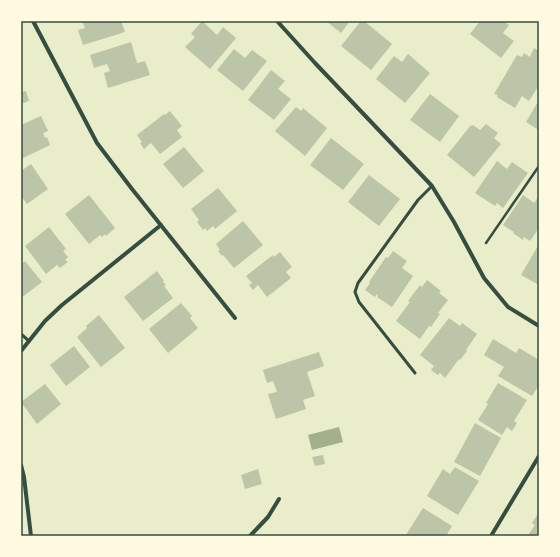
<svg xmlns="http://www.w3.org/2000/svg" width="560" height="557" viewBox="0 0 560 557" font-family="Rubik,sans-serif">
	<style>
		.water { fill: #a3b18a }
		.building { fill: #bcc5a7 }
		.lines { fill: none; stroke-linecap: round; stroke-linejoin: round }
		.path { stroke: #344e41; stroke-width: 2.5 }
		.service { stroke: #344e41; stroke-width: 3 }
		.minor { stroke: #344e41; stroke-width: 4 }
		.neatline { fill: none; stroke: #344e41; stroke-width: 1.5 }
	</style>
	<rect width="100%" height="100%" fill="#e9edc9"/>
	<!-- water -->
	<polygon class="water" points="339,427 343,442 312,450 308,435"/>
	<!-- building -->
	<g class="building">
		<polygon points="82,21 121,21 125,32 83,45 78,30 85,28"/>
		<polygon points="202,21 217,35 223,27 236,38 210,69 185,47 195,37 191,34"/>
		<polygon points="326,21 350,21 341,33"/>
		<polygon points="361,21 364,21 392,44 371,70 341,46"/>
		<polygon points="480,21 503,21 509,25 503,33 514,41 501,58 470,34"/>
		<polygon points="131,42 137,63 145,61 150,75 108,88 104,73 110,71 107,64 94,68 90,55"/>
		<polygon points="534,48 539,51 539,85 529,101 522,96 515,108 497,97 498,95 494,94 517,55 522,57 524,53 530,57"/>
		<polygon points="234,49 245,58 252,50 267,61 243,91 217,70"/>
		<polygon points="408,54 430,73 405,103 376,79 394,56 402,62"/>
		<polygon points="271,70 285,81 278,89 291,99 274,120 248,100"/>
		<polygon points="26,91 29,101 21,104 21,92"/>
		<polygon points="430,94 459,116 440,142 410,120"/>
		<polygon points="539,100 539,130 526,122"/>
		<polygon points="296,107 301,111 303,108 327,128 305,156 275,131"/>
		<polygon points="170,111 182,126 177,130 182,137 160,154 151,143 144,149 140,143 142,142 137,135 164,114 165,115"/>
		<polygon points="41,116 48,131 43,133 45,138 47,137 50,145 21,159 21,125"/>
		<polygon points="486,124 498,133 494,138 501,144 474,177 447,155 471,125 472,126 473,125 480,130"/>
		<polygon points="331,138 364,164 343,190 310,165"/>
		<polygon points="184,147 204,171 183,188 163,164"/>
		<polygon points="497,161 507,169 512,162 528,173 503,208 497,203 495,206 475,193"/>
		<polygon points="31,164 48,189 27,204 21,196 21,171"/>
		<polygon points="369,175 400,199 379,226 348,202"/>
		<polygon points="218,188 237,211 215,229 213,226 207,231 205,228 203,230 197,222 199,220 191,209"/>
		<polygon points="89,195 115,228 106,236 105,234 102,237 100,235 89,244 65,214"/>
		<polygon points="523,195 534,203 539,196 539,228 530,241 524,237 523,240 513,233 514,232 503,225"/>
		<polygon points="243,221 263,245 234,268 223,255 222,256 218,251 220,250 216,244"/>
		<polygon points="49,227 66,249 63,251 68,257 65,260 68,262 60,268 57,265 46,274 25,246"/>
		<polygon points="539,244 539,285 521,275"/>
		<polygon points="393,251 407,261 402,268 413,276 392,307 377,297 378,296 377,294 375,297 365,290 370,283 369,282 386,257 388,258"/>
		<polygon points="280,252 292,267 286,272 291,278 267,297 258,285 253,290 249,285 252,283 246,276 273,255 274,257"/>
		<polygon points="25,261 42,282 21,298 21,264"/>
		<polygon points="157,271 164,281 163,282 166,285 164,286 173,298 143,321 124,297"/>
		<polygon points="427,280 441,291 439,293 448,300 438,313 440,314 431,327 429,326 420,339 396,321 410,302 408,301 420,285 422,287"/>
		<polygon points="181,303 192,316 190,318 198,328 168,353 149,329"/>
		<polygon points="99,315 125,348 101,367 77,337 87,328 86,326"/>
		<polygon points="449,318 460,326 462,323 477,334 466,350 467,351 460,360 459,359 445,378 440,373 438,375 431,370 434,366 420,355"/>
		<polygon points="493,339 516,353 519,348 539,360 539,385 532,396 498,376 504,367 484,355"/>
		<polygon points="74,346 90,367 66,386 50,365"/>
		<polygon points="319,352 324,366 307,372 315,396 303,400 306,409 276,419 268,394 277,392 273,381 267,383 263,370"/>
		<polygon points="498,383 527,400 514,421 517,423 512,431 507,427 502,435 478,420 488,404 486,403"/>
		<polygon points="45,384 61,404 37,424 21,402"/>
		<polygon points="475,423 501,438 480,476 454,462"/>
		<polygon points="323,455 325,464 315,466 312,457"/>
		<polygon points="455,467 479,481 458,515 427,496 443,469 450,474"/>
		<polygon points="258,469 262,484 245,489 241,475"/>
		<polygon points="423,508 452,526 446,536 406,535"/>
		<polygon points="539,512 539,536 529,536 528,535 535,525 532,523"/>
	</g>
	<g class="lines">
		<!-- path -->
		<polyline class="path" points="486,243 539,166"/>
		<!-- service -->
		<g class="service">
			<polyline points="21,334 29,341"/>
			<polyline points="415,373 359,302 355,292 358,283 418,200 432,186"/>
		</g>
		<!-- minor -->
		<g class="minor">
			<polyline points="33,21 97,143 132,189 235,318"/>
			<polyline points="277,21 315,63 432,186 454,222 484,278 508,307 539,326"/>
			<polyline points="21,351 45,321 62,305 161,225"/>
			<polyline points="21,465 24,477 31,536"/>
			<polyline points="250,536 268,517 279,499"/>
			<polyline points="491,536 539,456"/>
		</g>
	</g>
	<!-- border -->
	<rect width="560" height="557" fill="none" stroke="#fefae0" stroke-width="44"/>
	<rect x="22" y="22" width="516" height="513" class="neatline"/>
</svg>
